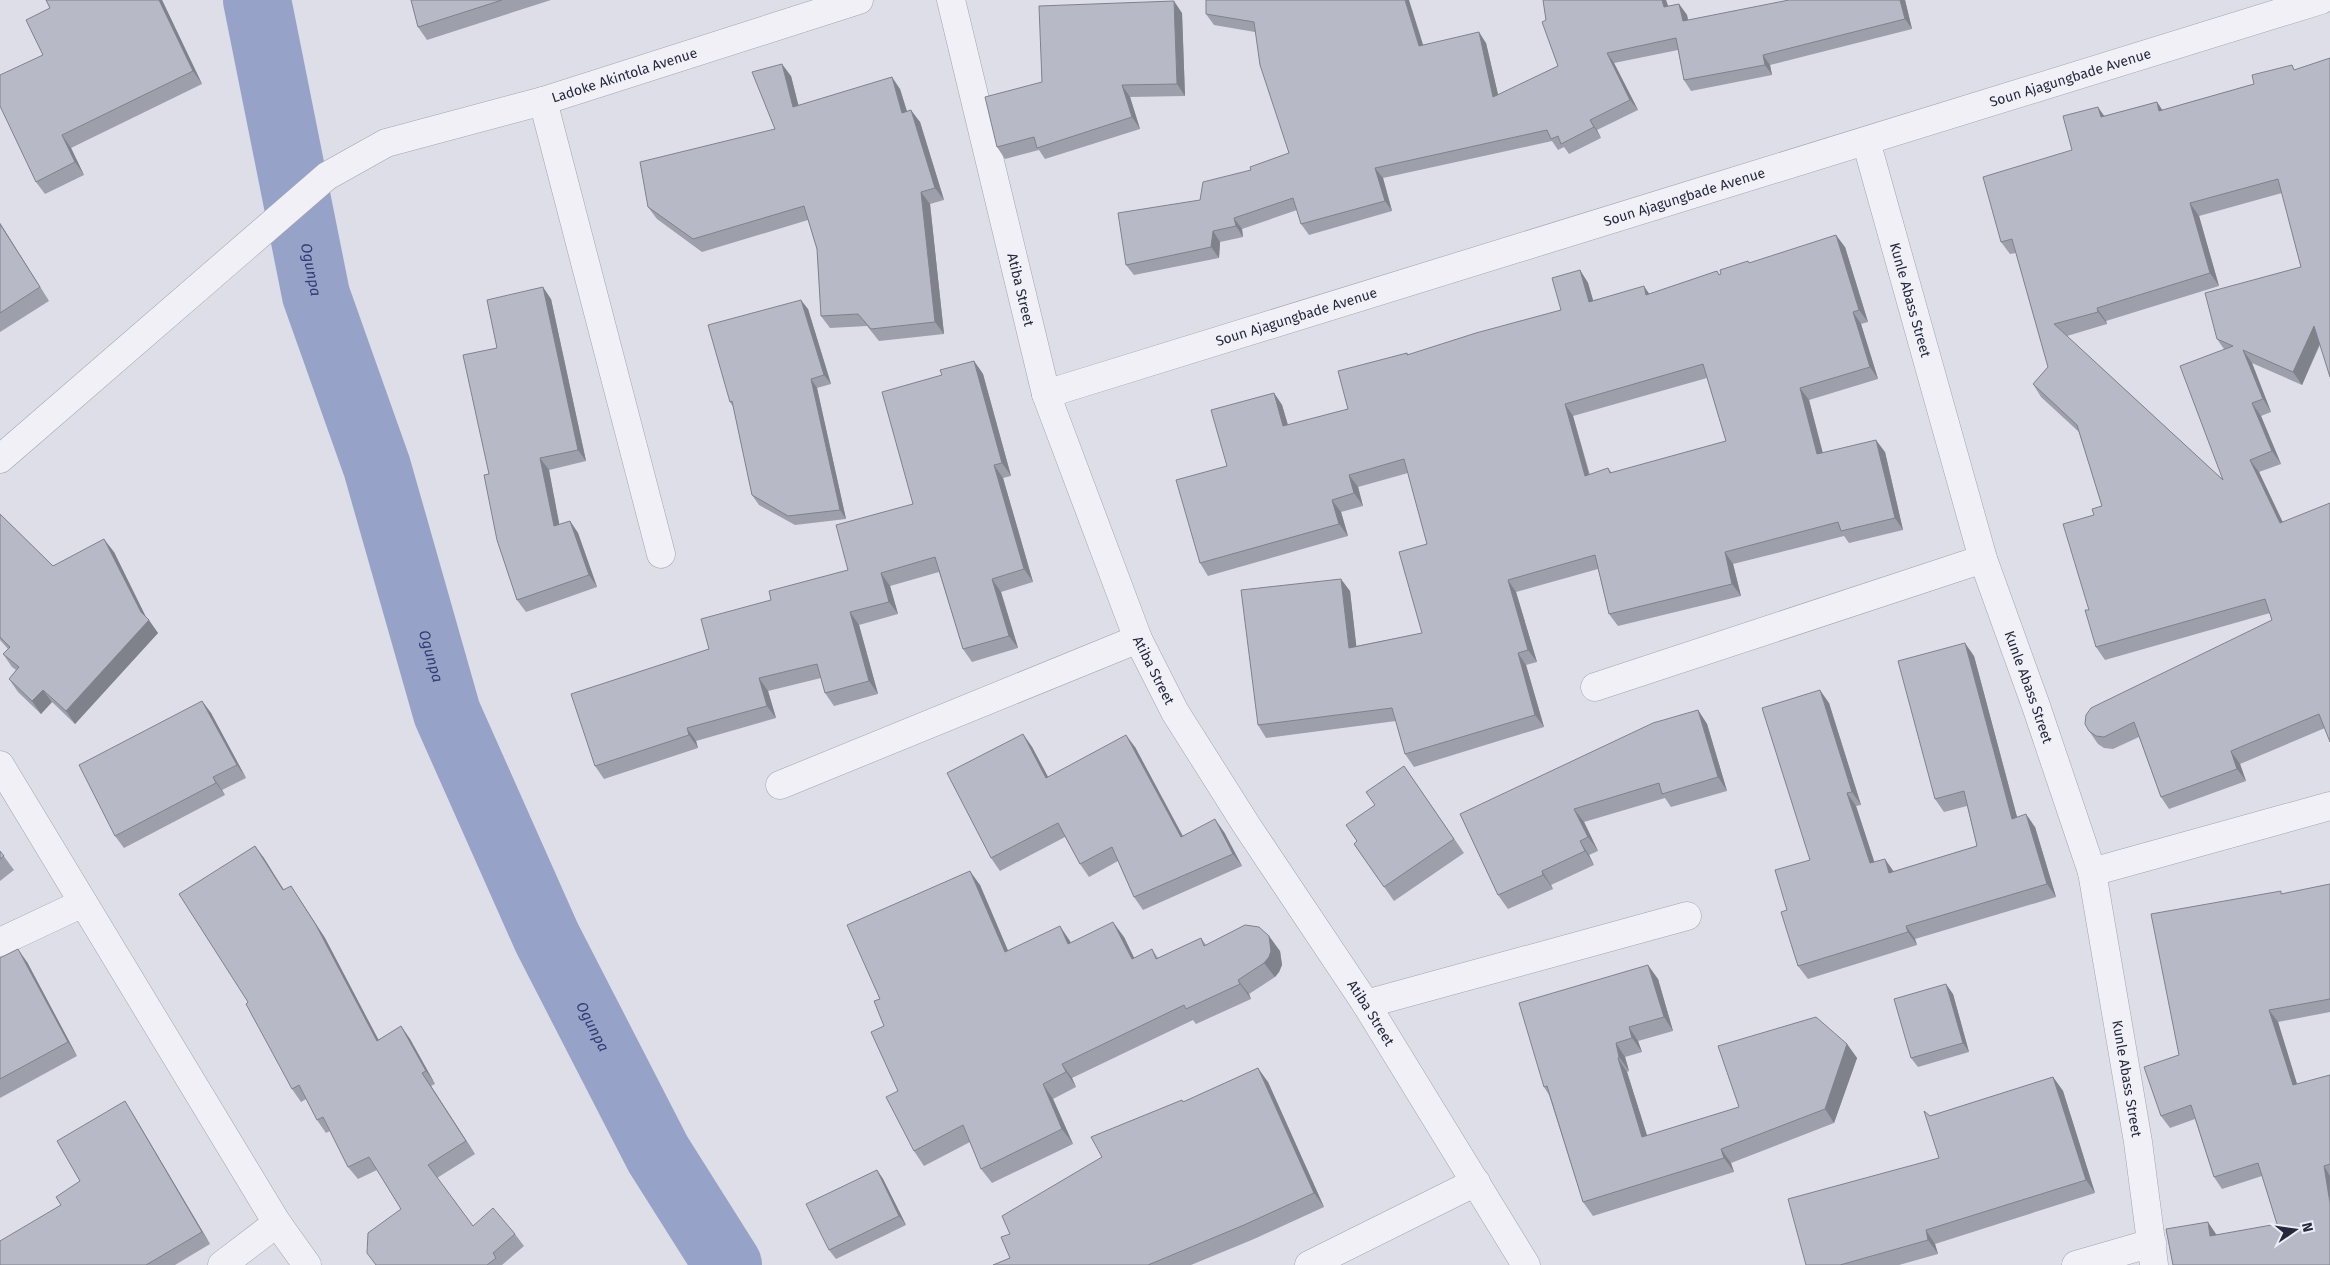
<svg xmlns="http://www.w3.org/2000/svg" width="2330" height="1265" viewBox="0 0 2330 1265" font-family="'Fira Sans',sans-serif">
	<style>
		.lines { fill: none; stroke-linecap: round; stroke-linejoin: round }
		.river { stroke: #97a2c8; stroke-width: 68 }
		.minor-casing { stroke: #a2a4b1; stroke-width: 29 }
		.minor { stroke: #f0f0f6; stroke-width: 28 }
		.wall { fill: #9d9fab; fill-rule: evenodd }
		.shaded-wall { fill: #80828b }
		.building { fill: #b7b9c7; stroke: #80828b; fill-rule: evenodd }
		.labels { text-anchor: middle; stroke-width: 4; stroke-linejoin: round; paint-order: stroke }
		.street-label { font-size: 14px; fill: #26293e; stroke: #eceef5 }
		.water-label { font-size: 15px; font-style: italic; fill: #303c72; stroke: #eceef5 }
	</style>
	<rect width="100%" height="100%" fill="#dddee7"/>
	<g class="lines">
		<!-- river -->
		<path class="river" id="s1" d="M257 0 316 295 377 467 447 713 547 938 658 1154 728 1265"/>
		<defs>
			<g id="minor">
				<path id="s2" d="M951 0 1046 394 1138 639 1175 712 1247 826 1366 1004 1526 1265"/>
				<polyline points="543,101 661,554"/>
				<path id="s3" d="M1866 141 1983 559 2036 706 2092 872 2138 1142 2154 1265"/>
				<path id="s4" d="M1046 394 2321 0"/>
				<path id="s5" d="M0 459 327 176 386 143 543 101 859 0"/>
				<polyline points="1595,687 1983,559"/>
				<polyline points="0,765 277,1223 307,1265"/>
				<polyline points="780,785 1138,639"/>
				<polyline points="2092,872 2330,806"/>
				<polyline points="0,942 83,903"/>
				<polyline points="1366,1004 1687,916"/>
				<polyline points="222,1265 277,1223"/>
				<polyline points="1309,1265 1476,1182"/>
				<polyline points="2076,1265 2152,1243"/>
			</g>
		</defs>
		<!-- minor casing -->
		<use href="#minor" class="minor-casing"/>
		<!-- minor -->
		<use href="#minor" class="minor"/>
	</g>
	<!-- wall -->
	<g class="wall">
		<polygon points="46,0 162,0 202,84 71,148 84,175 45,194 36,182 43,55 50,8"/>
		<polygon points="411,0 551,0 427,40 418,27"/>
		<polygon points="1543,0 1666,0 1668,6 1679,4 1687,15 1688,20 1905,0 1912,29 1770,65 1772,75 1691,91 1684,80 1678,50 1614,63 1638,110 1597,130 1601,138 1569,154 1564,147 1558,150 1552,141 1383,178 1392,211 1309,235 1301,224 1297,210 1242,229 1243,237 1220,242 1219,258 1134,275 1126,265 1200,200 1251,170 1289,153 1255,32 1214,25 1206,14 1423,45 1486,43 1498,95 1558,66 1546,20"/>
		<polygon points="1182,13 1185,96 1130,97 1140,129 1045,159 1039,150 1005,159 997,147 1042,82"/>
		<path d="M2292 65 2320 345 2302 385 2252 363 2271 412 2261 416 2281 464 2259 472 2282 522 2325 728 2240 764 2246 781 2169 809 2161 797 2139 737 2113 749 2104 748 2098 744 2089 731 2272 620 2270 613 2105 660 2096 647 2089 610 2094 515 2102 506 2079 432 2041 397 2033 384 2048 367 2016 253 2010 254 2001 242 2072 150 2104 116 2157 102 2162 110 2254 84ZM2282 193 2301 267 2217 339 2224 349 2223 480 2067 336 2107 324 2106 321 2219 286 2199 216Z"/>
		<polygon points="791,76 798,105 900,89 907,111 920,122 944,200 930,204 944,334 879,341 867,326 830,328 821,316 817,249 808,220 702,252 657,219 648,207 775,129"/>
		<polygon points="0,223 49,301 0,332"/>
		<path d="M1845 247 1868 322 1861 324 1878 379 1809 400 1823 453 1885 452 1903 530 1849 543 1844 536 1733 564 1741 596 1618 626 1609 614 1598 569 1516 592 1537 662 1526 665 1544 727 1414 767 1405 754 1396 721 1266 738 1258 725 1350 591 1356 646 1422 633 1427 544 1408 473 1358 487 1363 506 1341 512 1348 536 1208 576 1200 563 1227 466 1274 393 1282 405 1288 425 1348 409 1407 353 1408 355 1561 310 1580 270 1588 283 1593 300 1649 294 1717 271 1719 275 1748 261 1749 263ZM1707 378 1726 441 1612 473 1608 468 1590 475 1573 416Z"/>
		<polygon points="551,299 586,461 549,470 559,525 570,521 578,533 597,587 526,612 517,600 489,474 497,348"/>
		<polygon points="808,309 831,384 817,388 846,519 795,525 759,505 752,495 734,408 730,402"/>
		<polygon points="974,361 983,374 1011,476 1003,478 1033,582 1001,592 1018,648 972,662 963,649 939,572 890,586 898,614 859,625 878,694 834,706 825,693 821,678 768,691 776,718 696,741 698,748 604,779 595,766 709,649 771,600 848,570 913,504 942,375"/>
		<polygon points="0,514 53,566 114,552 146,618 158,633 75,724 52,702 41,714 18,692 9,679 16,670 12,667 3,654 8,649 0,640"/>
		<polygon points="1974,656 2017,817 2035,827 2056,897 1915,939 1917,945 1808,979 1798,966 1787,910 1810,860 1829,703 1861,805 1856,806 1874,862 1894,871 1977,846 1967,806 1944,812 1935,799"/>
		<polygon points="202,701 211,713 246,778 222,790 225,795 124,848 115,836"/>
		<polygon points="1698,710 1707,724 1727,791 1671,807 1665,798 1584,822 1598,851 1589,855 1594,865 1551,885 1553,889 1508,909 1498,895 1460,814"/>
		<polygon points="1023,734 1032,747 1048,777 1135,747 1183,836 1224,832 1242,866 1143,910 1134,897 1118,861 1089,877 1080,864 1065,837 1000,871 991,858"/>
		<polygon points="1404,766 1464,853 1394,901 1354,844 1357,841 1375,805"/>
		<polygon points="255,846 284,890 291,886 325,938 378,1040 401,1026 410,1039 435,1084 431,1086 475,1154 437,1178 473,1226 515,1234 524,1246 502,1265 376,1265 401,1209 377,1170 358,1179 348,1167 330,1131 326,1133 317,1120 306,1099 301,1102 292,1089 248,1002"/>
		<polygon points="0,851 14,870 0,881"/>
		<polygon points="2330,884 2330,1012 2278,1022 2297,1084 2330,1075 2330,1265 2173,1265 2216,1234 2217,1235 2277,1224 2262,1176 2222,1189 2214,1177 2195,1119 2170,1128 2161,1116 2179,1055 2282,894"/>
		<polygon points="980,885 1008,951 1071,943 1124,937 1134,958 1152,949 1158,958 1201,938 1206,945 1280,951 1282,965 1279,972 1275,977 1249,994 1251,999 1196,1024 1193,1020 1072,1078 1076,1087 1053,1099 1073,1144 992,1183 981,1169 970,1142 924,1166 914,1151 898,1091 884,1026 880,999"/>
		<polygon points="0,958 27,962 77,1056 0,1098"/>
		<polygon points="1658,979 1673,1031 1638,1041 1642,1052 1625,1057 1629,1071 1627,1072 1647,1136 1739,1107 1847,1044 1857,1058 1834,1123 1731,1163 1734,1172 1593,1216 1583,1202 1549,1095 1544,1087"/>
		<polygon points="1953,994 1969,1052 1918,1067 1911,1058"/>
		<polygon points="2053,1077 2063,1091 2095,1193 1935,1244 1938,1254 1899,1265 1806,1265 1939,1158 1930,1116"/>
		<polygon points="1268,1082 1324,1207 1254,1239 1191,1265 993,1265 1010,1258 1102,1157 1183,1102"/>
		<polygon points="133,1114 210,1244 175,1265 0,1265 61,1205"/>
		<polygon points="877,1170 883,1179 906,1225 836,1259 829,1250"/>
	</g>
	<!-- shaded-wall -->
	<g class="shaded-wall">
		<polygon points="159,0 162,0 202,84 193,71"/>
		<polygon points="1405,0 1409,0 1427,57 1419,46"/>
		<polygon points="1662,0 1666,0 1672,18 1664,7"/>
		<polygon points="1900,0 1905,0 1912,29 1905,19"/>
		<polygon points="1174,1 1182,13 1185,96 1177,84"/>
		<polygon points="1679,4 1687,15 1690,31 1683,21"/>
		<polygon points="1479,32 1486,43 1501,107 1493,97"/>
		<polygon points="1607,53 1614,63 1638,110 1630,100"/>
		<polygon points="1763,55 1770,65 1772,75 1765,65"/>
		<polygon points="782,64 791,76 802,119 793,107"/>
		<polygon points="892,77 900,89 911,125 902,113"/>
		<polygon points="1122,85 1130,97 1140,129 1132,117"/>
		<polygon points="2157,102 2165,114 2159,111"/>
		<polygon points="2098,107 2107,120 2101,117"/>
		<polygon points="911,110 920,122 944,200 935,188"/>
		<polygon points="1590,120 1597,130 1601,138 1594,127"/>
		<polygon points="62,135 71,148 84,175 75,162"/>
		<polygon points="1375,168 1383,178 1392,211 1385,201"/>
		<polygon points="921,192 930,204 944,334 935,322"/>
		<polygon points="2190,203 2199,216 2219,286 2210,273"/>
		<polygon points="1234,218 1242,229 1243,237 1236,226"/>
		<polygon points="0,223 49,301 40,287 0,224"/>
		<polygon points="1213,231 1220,242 1219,258 1211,247"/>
		<polygon points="1836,235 1845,247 1868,322 1859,310"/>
		<polygon points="1580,270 1588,283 1597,314 1589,302"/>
		<polygon points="1644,286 1652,298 1646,295"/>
		<polygon points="543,287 551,299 586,461 578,450"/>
		<polygon points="801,300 808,309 831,384 824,375"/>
		<polygon points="2097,308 2106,321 2107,324 2098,312"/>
		<polygon points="1853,312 1861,324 1878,379 1870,367"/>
		<polygon points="2314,326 2322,338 2302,385 2293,372"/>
		<polygon points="2243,350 2252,363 2271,412 2263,399"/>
		<polygon points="974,361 983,374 1011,476 1002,463"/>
		<polygon points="811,379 817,388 846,519 840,510"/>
		<polygon points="1800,388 1809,400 1826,466 1817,454"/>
		<polygon points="1274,393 1282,405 1292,439 1283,426"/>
		<polygon points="2252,403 2261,416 2281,464 2272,451"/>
		<polygon points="1565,404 1573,416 1593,489 1585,476"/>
		<polygon points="1876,440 1885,452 1903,530 1895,518"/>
		<polygon points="540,458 549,470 562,538 554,526"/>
		<polygon points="2250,460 2259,472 2289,535 2280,523"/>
		<polygon points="994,465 1003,478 1033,582 1024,569"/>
		<polygon points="1349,475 1358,487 1363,506 1354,493"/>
		<polygon points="1332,500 1341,512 1348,536 1339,524"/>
		<polygon points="570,521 578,533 597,587 589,575"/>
		<polygon points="104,539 114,552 148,621 149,620 158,633 75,724 66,711 141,612"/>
		<polygon points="1725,552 1733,564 1741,596 1732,584"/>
		<polygon points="881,573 890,586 898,614 889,602"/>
		<polygon points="992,579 1001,592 1018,648 1009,636"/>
		<polygon points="1341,579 1350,591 1358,660 1349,648"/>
		<polygon points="1508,580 1516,592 1537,662 1528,650"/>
		<polygon points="850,612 859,625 878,694 869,681"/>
		<polygon points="1965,643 1974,656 2021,832 2012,819"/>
		<polygon points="1518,653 1526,665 1544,727 1535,715"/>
		<polygon points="759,678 768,691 776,718 767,706"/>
		<polygon points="43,690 52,702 41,714 32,701"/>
		<polygon points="1820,690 1829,703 1861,805 1852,792"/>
		<polygon points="202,701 211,713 246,778 237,765"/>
		<polygon points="1698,710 1707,724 1727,791 1718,777"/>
		<polygon points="687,728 696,741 698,748 689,735"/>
		<polygon points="1023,734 1032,747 1055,790 1046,778"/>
		<polygon points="1126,735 1135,747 1190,850 1181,837"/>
		<polygon points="2231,751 2240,764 2246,781 2237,769"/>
		<polygon points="213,777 222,790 225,795 216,783"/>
		<polygon points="1847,793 1856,806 1879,876 1870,863"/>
		<polygon points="1574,809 1584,822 1598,851 1588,837"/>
		<polygon points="2026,814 2035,827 2056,897 2047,884"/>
		<polygon points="1215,819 1224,832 1242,866 1233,854"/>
		<polygon points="1580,841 1589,855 1594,865 1585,851"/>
		<polygon points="255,846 264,858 292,903 283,890"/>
		<polygon points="1885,859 1894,872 1889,873"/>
		<polygon points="970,871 980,885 1015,967 1005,952"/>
		<polygon points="1542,871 1551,885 1553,889 1543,875"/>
		<polygon points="291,886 325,938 386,1054 377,1041"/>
		<polygon points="1113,922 1124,937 1142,974 1132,959"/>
		<polygon points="1060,926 1070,941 1078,958 1068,944"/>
		<polygon points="1906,926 1915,939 1917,945 1908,932"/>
		<polygon points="1269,936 1280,951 1282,965 1279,972 1275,977 1264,963"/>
		<polygon points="18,949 27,962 77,1056 68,1042"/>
		<polygon points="1648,965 1658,979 1673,1031 1664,1017"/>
		<polygon points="1238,980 1249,994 1251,999 1240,984"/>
		<polygon points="1946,984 1953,994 1969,1052 1963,1043"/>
		<polygon points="2269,1010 2278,1022 2301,1097 2293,1085"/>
		<polygon points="401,1026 410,1039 435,1084 426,1071"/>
		<polygon points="1629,1027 1638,1041 1642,1052 1632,1038"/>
		<polygon points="1616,1043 1625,1057 1629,1071 1619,1057"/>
		<polygon points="1847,1044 1857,1058 1834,1123 1825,1109"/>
		<polygon points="1618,1058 1627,1072 1652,1151 1642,1137"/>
		<polygon points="1062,1064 1072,1078 1076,1087 1066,1072"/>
		<polygon points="1258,1068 1268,1082 1324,1207 1314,1193"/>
		<polygon points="422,1073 431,1086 475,1154 466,1141"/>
		<polygon points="2053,1077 2063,1091 2095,1193 2086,1180"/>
		<polygon points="1043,1084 1053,1099 1073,1144 1062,1129"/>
		<polygon points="125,1101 133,1114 210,1244 202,1232"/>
		<polygon points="1721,1149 1731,1163 1734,1172 1724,1158"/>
		<polygon points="2324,1166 2330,1176 2330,1203"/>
		<polygon points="877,1170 883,1179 906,1225 899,1216"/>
		<polygon points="2208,1222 2216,1234 2219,1248 2210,1236"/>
		<polygon points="1926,1230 1935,1244 1938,1254 1928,1240"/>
	</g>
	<!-- building -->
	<g class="building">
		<polygon points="46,0 159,0 193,71 62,135 75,162 36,182 0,106 0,75 43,55 26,20 50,8"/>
		<polygon points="411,0 502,0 418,27"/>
		<polygon points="1206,0 1405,0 1419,46 1479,32 1493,97 1558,66 1542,22 1546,20 1543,0 1662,0 1664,7 1679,4 1683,21 1789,0 1900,0 1905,19 1763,55 1765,65 1684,80 1676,38 1607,53 1630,100 1590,120 1594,127 1561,144 1558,136 1551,139 1547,130 1375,168 1385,201 1301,224 1293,198 1234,218 1236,226 1213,231 1211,247 1126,265 1118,213 1200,200 1203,182 1251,170 1250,167 1289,153 1260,65 1254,22 1206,14"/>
		<polygon points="1174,1 1177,84 1122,85 1132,117 1037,148 1034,137 997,147 985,97 1042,82 1039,6"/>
		<path d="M2330 58V377L2314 326 2293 372 2243 350 2263 399 2252 403 2272 451 2250 460 2280 523 2330 503V742L2319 714 2231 751 2237 769 2161 797 2134 722 2104 737 2096 736 2089 731 2085 724 2086 715 2091 708 2272 620 2265 599 2096 647 2085 610H2089L2063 524 2094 515 2092 509 2102 506 2077 425 2033 384 2048 367 2012 239 2001 242 1983 177 2072 150 2063 116 2098 107 2101 117 2157 102 2159 111 2254 84 2252 75 2292 65 2294 70ZM2278 179 2301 267 2205 293 2217 339 2233 346 2180 366 2223 480 2054 324 2098 312 2097 308 2210 273 2190 203Z"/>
		<polygon points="782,64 793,107 892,77 902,113 911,110 935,188 921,192 935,322 871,329 858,314 821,316 817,249 804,206 693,239 648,207 640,162 775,129 752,72"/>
		<polygon points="0,224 40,287 0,313"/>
		<path d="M1836 235 1859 310 1853 312 1870 367 1800 388 1817 454 1876 440 1895 518 1841 531 1838 522 1725 552 1732 584 1609 614 1595 555 1508 580 1528 650 1518 653 1535 715 1405 754 1392 708 1258 725 1241 590 1341 579 1349 648 1422 633 1399 552 1427 544 1404 459 1349 475 1354 493 1332 500 1339 524 1200 563 1176 480 1227 466 1211 410 1274 393 1283 426 1348 409 1338 371 1407 353V355L1476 333 1561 310 1552 278 1580 270 1589 302 1644 286 1646 295 1717 271 1719 275 1721 274 1720 270 1748 261 1749 263ZM1703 364 1726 441 1610 473 1608 468 1585 476 1565 404Z"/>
		<polygon points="543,287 578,450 540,458 554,526 570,521 589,575 517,600 497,540 484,475 489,474 463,355 497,348 487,300"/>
		<polygon points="801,300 824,375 811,379 840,510 788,516 752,495 732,401 730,402 708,325"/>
		<polygon points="974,361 1002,463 994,465 1024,569 992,579 1009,636 963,649 935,557 881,573 889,602 850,612 869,681 825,693 817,664 759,678 767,706 687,728 689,735 595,766 571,694 709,649 701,619 771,600 769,591 848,570 836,525 913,504 882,392 942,375 940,370"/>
		<polygon points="0,514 53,566 104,539 141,612 149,620 66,711 43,690 32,701 9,679 19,667 3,654 10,647 0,637"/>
		<polygon points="1965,643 2012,819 2026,814 2047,884 1906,926 1908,932 1798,966 1781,912 1787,910 1775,870 1810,860 1762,708 1820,690 1852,792 1847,793 1870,863 1885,859 1889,873 1977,846 1964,791 1935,799 1898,661"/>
		<polygon points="202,701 237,765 213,777 216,783 115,836 79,765"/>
		<polygon points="1698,710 1718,777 1662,794 1659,783 1574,809 1588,837 1580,841 1585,851 1542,871 1543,875 1498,895 1460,814 1653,723"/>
		<polygon points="1023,734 1046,778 1126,735 1181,837 1215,819 1233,854 1134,897 1112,847 1080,864 1058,823 991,858 947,773"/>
		<polygon points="1404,766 1454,839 1384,887 1354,844 1357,841 1346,825 1375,805 1366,792"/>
		<polygon points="255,846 283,890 291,886 316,925 377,1041 401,1026 426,1071 422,1073 466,1141 428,1165 473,1226 493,1208 515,1234 493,1253 496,1258 487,1265 376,1265 367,1253 368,1233 401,1209 369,1157 348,1167 323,1117 317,1120 299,1085 292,1089 246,1004 248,1002 179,894"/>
		<polygon points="0,851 4,856 0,859"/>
		<polygon points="970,871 1005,952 1060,926 1068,944 1113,922 1132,959 1152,949 1156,959 1201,938 1204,946 1245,925 1259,927 1269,936 1271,951 1269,957 1264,963 1238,980 1240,984 1186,1009 1184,1005 1062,1064 1066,1072 1043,1084 1062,1129 981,1169 963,1125 914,1151 886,1097 898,1091 871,1032 884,1026 874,1001 880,999 847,925"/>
		<polygon points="2330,884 2330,999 2269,1010 2293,1085 2330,1075 2330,1164 2324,1166 2330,1203 2330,1265 2173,1265 2166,1229 2208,1222 2210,1236 2277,1224 2258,1163 2214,1177 2191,1105 2161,1116 2144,1067 2179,1055 2151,914 2281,891 2281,894"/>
		<polygon points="18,949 68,1042 0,1079 0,958"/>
		<polygon points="1648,965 1664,1017 1629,1027 1632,1038 1616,1043 1619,1057 1618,1058 1642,1137 1739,1107 1718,1046 1816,1017 1847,1044 1825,1109 1721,1149 1724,1158 1583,1202 1547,1086 1544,1087 1519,1003"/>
		<polygon points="1946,984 1963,1043 1911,1058 1894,999"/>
		<polygon points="1258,1068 1314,1193 1244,1225 1148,1265 993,1265 1010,1258 1001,1237 1010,1234 1002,1216 1102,1157 1091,1137 1182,1100 1183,1102"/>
		<polygon points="2053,1077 2086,1180 1926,1230 1928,1240 1840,1265 1806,1265 1788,1199 1939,1158 1924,1111 1930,1116"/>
		<polygon points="125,1101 202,1232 146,1265 0,1265 0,1241 61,1205 56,1197 80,1181 57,1141"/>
		<polygon points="877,1170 899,1216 829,1250 806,1204"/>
	</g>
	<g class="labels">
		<!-- street labels -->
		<g class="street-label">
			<text dy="5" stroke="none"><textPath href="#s5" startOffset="748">Ladoke Akintola Avenue</textPath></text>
			<text dy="5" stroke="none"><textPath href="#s4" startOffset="1072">Soun Ajagungbade Avenue</textPath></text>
			<text dy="5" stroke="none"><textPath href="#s4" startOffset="668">Soun Ajagungbade Avenue</textPath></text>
			<text dy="5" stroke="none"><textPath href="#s2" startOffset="298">Atiba Street</textPath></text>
			<text dy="5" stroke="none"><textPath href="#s3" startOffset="165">Kunle Abass Street</textPath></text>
			<text dy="5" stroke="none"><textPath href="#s4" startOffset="262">Soun Ajagungbade Avenue</textPath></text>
			<text dy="5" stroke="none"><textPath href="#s2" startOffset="702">Atiba Street</textPath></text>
			<text dy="5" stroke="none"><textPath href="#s3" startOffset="570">Kunle Abass Street</textPath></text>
			<text dy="5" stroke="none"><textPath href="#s2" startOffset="1108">Atiba Street</textPath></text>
			<text dy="5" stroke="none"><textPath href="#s3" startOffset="975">Kunle Abass Street</textPath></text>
		</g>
		<!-- water labels -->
		<g class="water-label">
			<text dy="5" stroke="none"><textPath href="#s1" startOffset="275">Ogunpa</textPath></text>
			<text dy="5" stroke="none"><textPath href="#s1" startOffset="680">Ogunpa</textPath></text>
			<text dy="5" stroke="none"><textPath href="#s1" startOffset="1085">Ogunpa</textPath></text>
		</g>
	</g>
	<!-- north arrow -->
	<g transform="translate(2295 1230) rotate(77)" stroke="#eceef5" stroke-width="4" paint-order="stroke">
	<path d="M0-4L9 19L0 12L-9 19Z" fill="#26293e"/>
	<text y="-8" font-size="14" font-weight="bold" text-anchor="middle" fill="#26293e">N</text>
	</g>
</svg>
